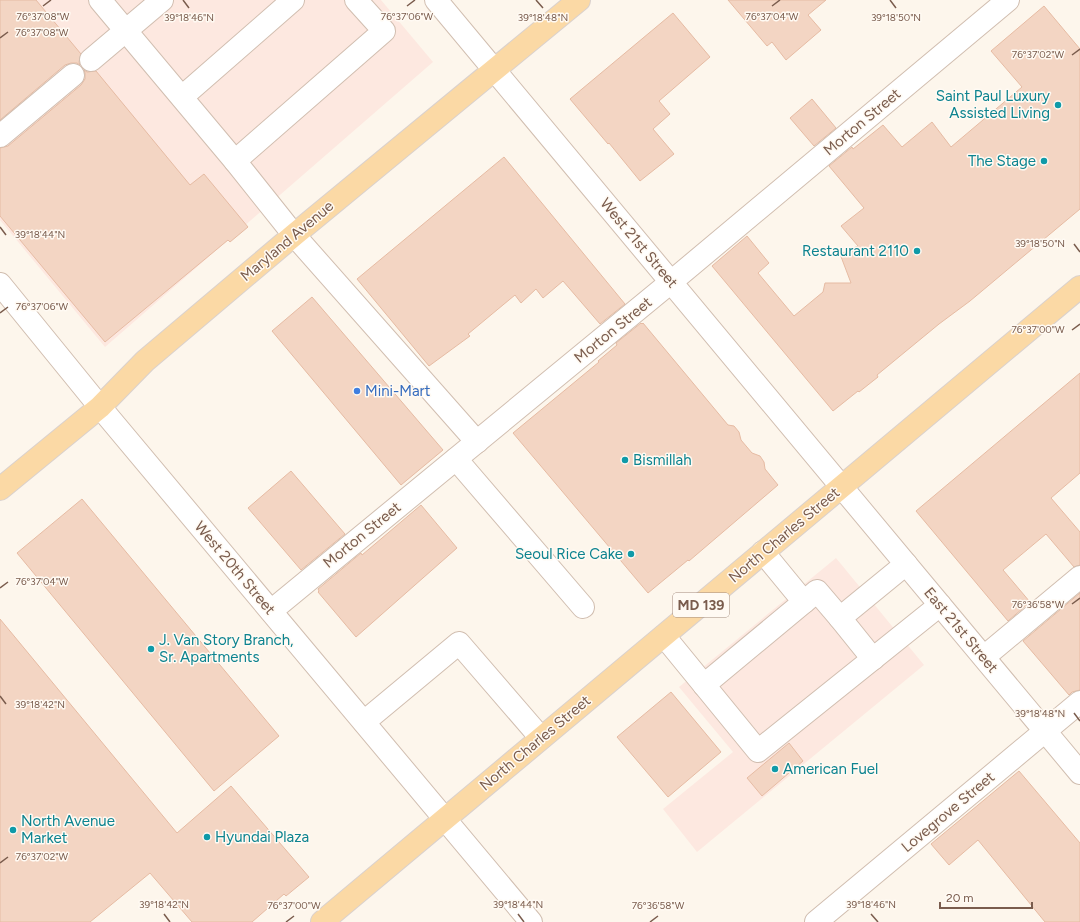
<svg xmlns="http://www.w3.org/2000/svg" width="1080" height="922" viewBox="0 0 1080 922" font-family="Figtree,sans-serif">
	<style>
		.commercial { fill: #fde8e0 }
		.building { fill: #f3d5c3; stroke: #e6bba3 }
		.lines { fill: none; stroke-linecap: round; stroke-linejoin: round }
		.minor-casing { stroke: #d1beb0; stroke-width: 24 }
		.major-casing { stroke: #dad1cd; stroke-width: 24 }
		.minor { stroke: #fff; stroke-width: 22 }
		.major { stroke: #fbd9a5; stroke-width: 22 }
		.ticks { fill: none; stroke: #7a5c4d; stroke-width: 1.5 }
		.culture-dot { fill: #0f9aa8; stroke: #fffaf3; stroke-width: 1.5 }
		.shop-dot { fill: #3f7fe0; stroke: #fffaf3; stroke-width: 1.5 }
		.labels { text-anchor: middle; stroke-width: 3; stroke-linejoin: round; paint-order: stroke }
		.shield { fill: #fffaf3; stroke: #a28b7f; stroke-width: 1 }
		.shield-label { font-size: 14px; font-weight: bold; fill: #7a5c4d }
		.culture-label { font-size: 15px; fill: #0d838f; stroke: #fffaf3; text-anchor: start }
		.street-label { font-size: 15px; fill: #7a5c4d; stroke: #fffaf3 }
		.shop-label { font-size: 15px; fill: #366cbe; stroke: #fffaf3; text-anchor: start }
		.ticks-label { font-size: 10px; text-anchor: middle; fill: #7a5c4d; stroke: #fffaf3; stroke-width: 3; stroke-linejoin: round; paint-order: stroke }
	</style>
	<rect width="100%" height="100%" fill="#fdf6ec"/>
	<!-- commercial -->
	<g class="commercial">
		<polygon points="0,0 381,0 433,62 105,347 0,220"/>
		<polygon points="836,558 924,665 697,852 663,809 733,752 679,687"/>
	</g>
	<!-- building -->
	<g class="building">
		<polygon points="0,0 36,0 81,54 79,62 80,65 77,63 71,63 65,65 0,120"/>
		<polygon points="728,0 826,0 808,15 821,30 786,60 772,42 767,46"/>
		<polygon points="1044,6 1080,49 1080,209 970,301 939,324 877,375 878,377 859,392 858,391 833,411 712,266 747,236 769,263 758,273 794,316 823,292 825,283 851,283 840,254 858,246 841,226 864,208 829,166 852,147 853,149 883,125 902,147 932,122 951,147 1022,87 991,51"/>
		<polygon points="673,13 710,57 659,101 670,114 653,129 674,154 640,181 609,143 608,144 570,99"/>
		<polygon points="84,70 87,72 96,71 190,185 204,174 248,227 230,242 228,240 105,342 0,216 0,148 8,146 81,85 85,79 85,73"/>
		<polygon points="812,99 836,128 814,146 790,118"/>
		<polygon points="504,157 625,304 600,324 563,281 543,298 536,289 521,303 515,295 468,334 470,336 429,366 357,279"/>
		<polygon points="312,297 443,450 401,485 272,331"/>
		<polygon points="641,323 642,324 643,323 728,425 734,426 739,432 741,440 752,453 760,456 764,462 765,469 778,485 689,561 688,560 648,593 513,433 599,362 598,361 617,345 616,343"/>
		<polygon points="1080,373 1080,473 1051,498 1080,532 1080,565 1074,567 1046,534 1003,570 1030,602 1008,621 916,511"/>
		<polygon points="291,471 345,534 301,570 248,508"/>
		<polygon points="82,499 279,736 214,791 17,553"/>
		<polygon points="421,505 457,548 356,637 318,592 319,591 318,589 361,553 362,555"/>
		<polygon points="1080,593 1080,690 1072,692 1069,695 1023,641"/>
		<polygon points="0,619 177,833 231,786 309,877 286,896 284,894 252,922 192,922 150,873 90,922 0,922"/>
		<polygon points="671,692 721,752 668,797 617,737"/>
		<polygon points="789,743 803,761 762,796 747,778"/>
		<polygon points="1019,771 1080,843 1080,922 1045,922 978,840 949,865 931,844"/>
	</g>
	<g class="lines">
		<defs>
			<g id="minor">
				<polyline points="100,0 235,161 384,31 356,0"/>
				<polyline points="436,0 1080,773"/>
				<polyline points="91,60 162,0"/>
				<polyline points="182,97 293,0"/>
				<polyline points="0,136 73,75"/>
				<polyline points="235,161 294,235 477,442"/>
				<polyline points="0,284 100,407 531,922"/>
				<polyline points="456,459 583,607"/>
				<polyline points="804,602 817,591 840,618"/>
				<polyline points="271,611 671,282 1008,0"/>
				<polyline points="664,636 758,751 940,605"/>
				<polyline points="984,657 1080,577"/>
				<polyline points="873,659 840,618 906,564"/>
				<polyline points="704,685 804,602 763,552"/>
				<polyline points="364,722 459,643 541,738"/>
				<polyline points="816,922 1080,702"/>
			</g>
			<g id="major">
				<polyline points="0,489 100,407 145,361 294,235 579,0"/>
				<polyline points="322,922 1080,287"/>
			</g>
		</defs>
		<!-- minor casing -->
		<use href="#minor" class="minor-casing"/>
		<!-- major casing -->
		<use href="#major" class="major-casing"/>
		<!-- minor -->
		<use href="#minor" class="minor"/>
		<!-- major -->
		<use href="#major" class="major"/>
	</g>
	<!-- ticks -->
	<path class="ticks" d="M183 0 189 8M536 0 543 8M890 0 896 8M43 6 51 0M407 6 415 0M772 6 780 0M0 38 8 32M1072 55 1080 49M0 227 6 235M1074 244 1080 252M0 313 8 307M1072 330 1080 324M0 588 8 582M1072 604 1080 598M0 696 6 704M1074 713 1080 721M0 863 8 857M164 914 170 922M518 914 524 922M871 914 878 922M286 922 294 916M650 922 658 916"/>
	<!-- markers -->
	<g class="culture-dot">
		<circle cx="1058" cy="105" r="4"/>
		<circle cx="1044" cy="161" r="4"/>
		<circle cx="917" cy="251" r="4"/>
		<circle cx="625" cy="460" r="4"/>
		<circle cx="631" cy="554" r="4"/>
		<circle cx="151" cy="649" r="4"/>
		<circle cx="775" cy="769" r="4"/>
		<circle cx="13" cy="830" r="4"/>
		<circle cx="207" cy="837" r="4"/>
	</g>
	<circle class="shop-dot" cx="357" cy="391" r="4"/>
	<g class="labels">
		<!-- shield labels -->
		<rect class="shield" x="673" y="593" width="56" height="24" rx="3"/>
		<g class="shield-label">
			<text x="701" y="610">MD 139</text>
		</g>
		<!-- culture labels -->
		<g class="culture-label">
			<text x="1050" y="101" text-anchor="end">Saint Paul Luxury<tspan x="1050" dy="17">Assisted Living</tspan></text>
			<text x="1036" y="166" text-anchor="end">The Stage</text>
			<text x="909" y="256" text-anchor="end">Restaurant 2110</text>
			<text x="633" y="465">Bismillah</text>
			<text x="623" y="559" text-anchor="end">Seoul Rice Cake</text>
			<text x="159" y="645">J. Van Story Branch,<tspan x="159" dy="17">Sr. Apartments</tspan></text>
			<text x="783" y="774">American Fuel</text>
			<text x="21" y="826">North Avenue<tspan x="21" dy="17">Market</tspan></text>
			<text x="215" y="842">Hyundai Plaza</text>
		</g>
		<!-- street labels -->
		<g class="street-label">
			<text transform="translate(862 122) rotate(-40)" y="5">Morton Street</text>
			<text transform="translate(287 241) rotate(-40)" y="5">Maryland Avenue</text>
			<text transform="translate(639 243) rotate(50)" y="5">West 21st Street</text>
			<text transform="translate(613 330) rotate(-39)" y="5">Morton Street</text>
			<text transform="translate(362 535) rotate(-39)" y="5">Morton Street</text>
			<text transform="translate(784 535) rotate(-40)" y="5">North Charles Street</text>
			<text transform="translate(235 568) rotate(50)" y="5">West 20th Street</text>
			<text transform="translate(961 630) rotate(50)" y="5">East 21st Street</text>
			<text transform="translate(535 743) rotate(-40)" y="5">North Charles Street</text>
			<text transform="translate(948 812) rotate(-40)" y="5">Lovegrove Street</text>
		</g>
		<!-- shop labels -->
		<g class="shop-label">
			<text x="365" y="396">Mini-Mart</text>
		</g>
	</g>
	<g class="ticks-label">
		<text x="43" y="20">76°37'08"W</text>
		<text x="407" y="20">76°37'06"W</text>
		<text x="772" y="20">76°37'04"W</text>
		<text x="189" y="21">39°18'46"N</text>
		<text x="543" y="21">39°18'48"N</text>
		<text x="896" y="21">39°18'50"N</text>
		<text x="42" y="36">76°37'08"W</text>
		<text x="1038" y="58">76°37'02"W</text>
		<text x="40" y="238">39°18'44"N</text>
		<text x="1040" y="247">39°18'50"N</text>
		<text x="42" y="310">76°37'06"W</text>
		<text x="1038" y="333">76°37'00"W</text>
		<text x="42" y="585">76°37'04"W</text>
		<text x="1038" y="608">76°36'58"W</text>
		<text x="40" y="708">39°18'42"N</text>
		<text x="1040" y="717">39°18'48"N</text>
		<text x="42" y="860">76°37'02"W</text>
		<text x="164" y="908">39°18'42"N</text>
		<text x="518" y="908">39°18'44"N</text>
		<text x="871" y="908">39°18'46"N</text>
		<text x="294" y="909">76°37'00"W</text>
		<text x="658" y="909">76°36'58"W</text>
	</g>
	<!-- scale -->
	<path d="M940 902v6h92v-6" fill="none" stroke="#7a5c4d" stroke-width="2"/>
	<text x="946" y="902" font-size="12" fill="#7a5c4d" stroke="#fffaf3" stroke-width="3" paint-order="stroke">20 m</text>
</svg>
